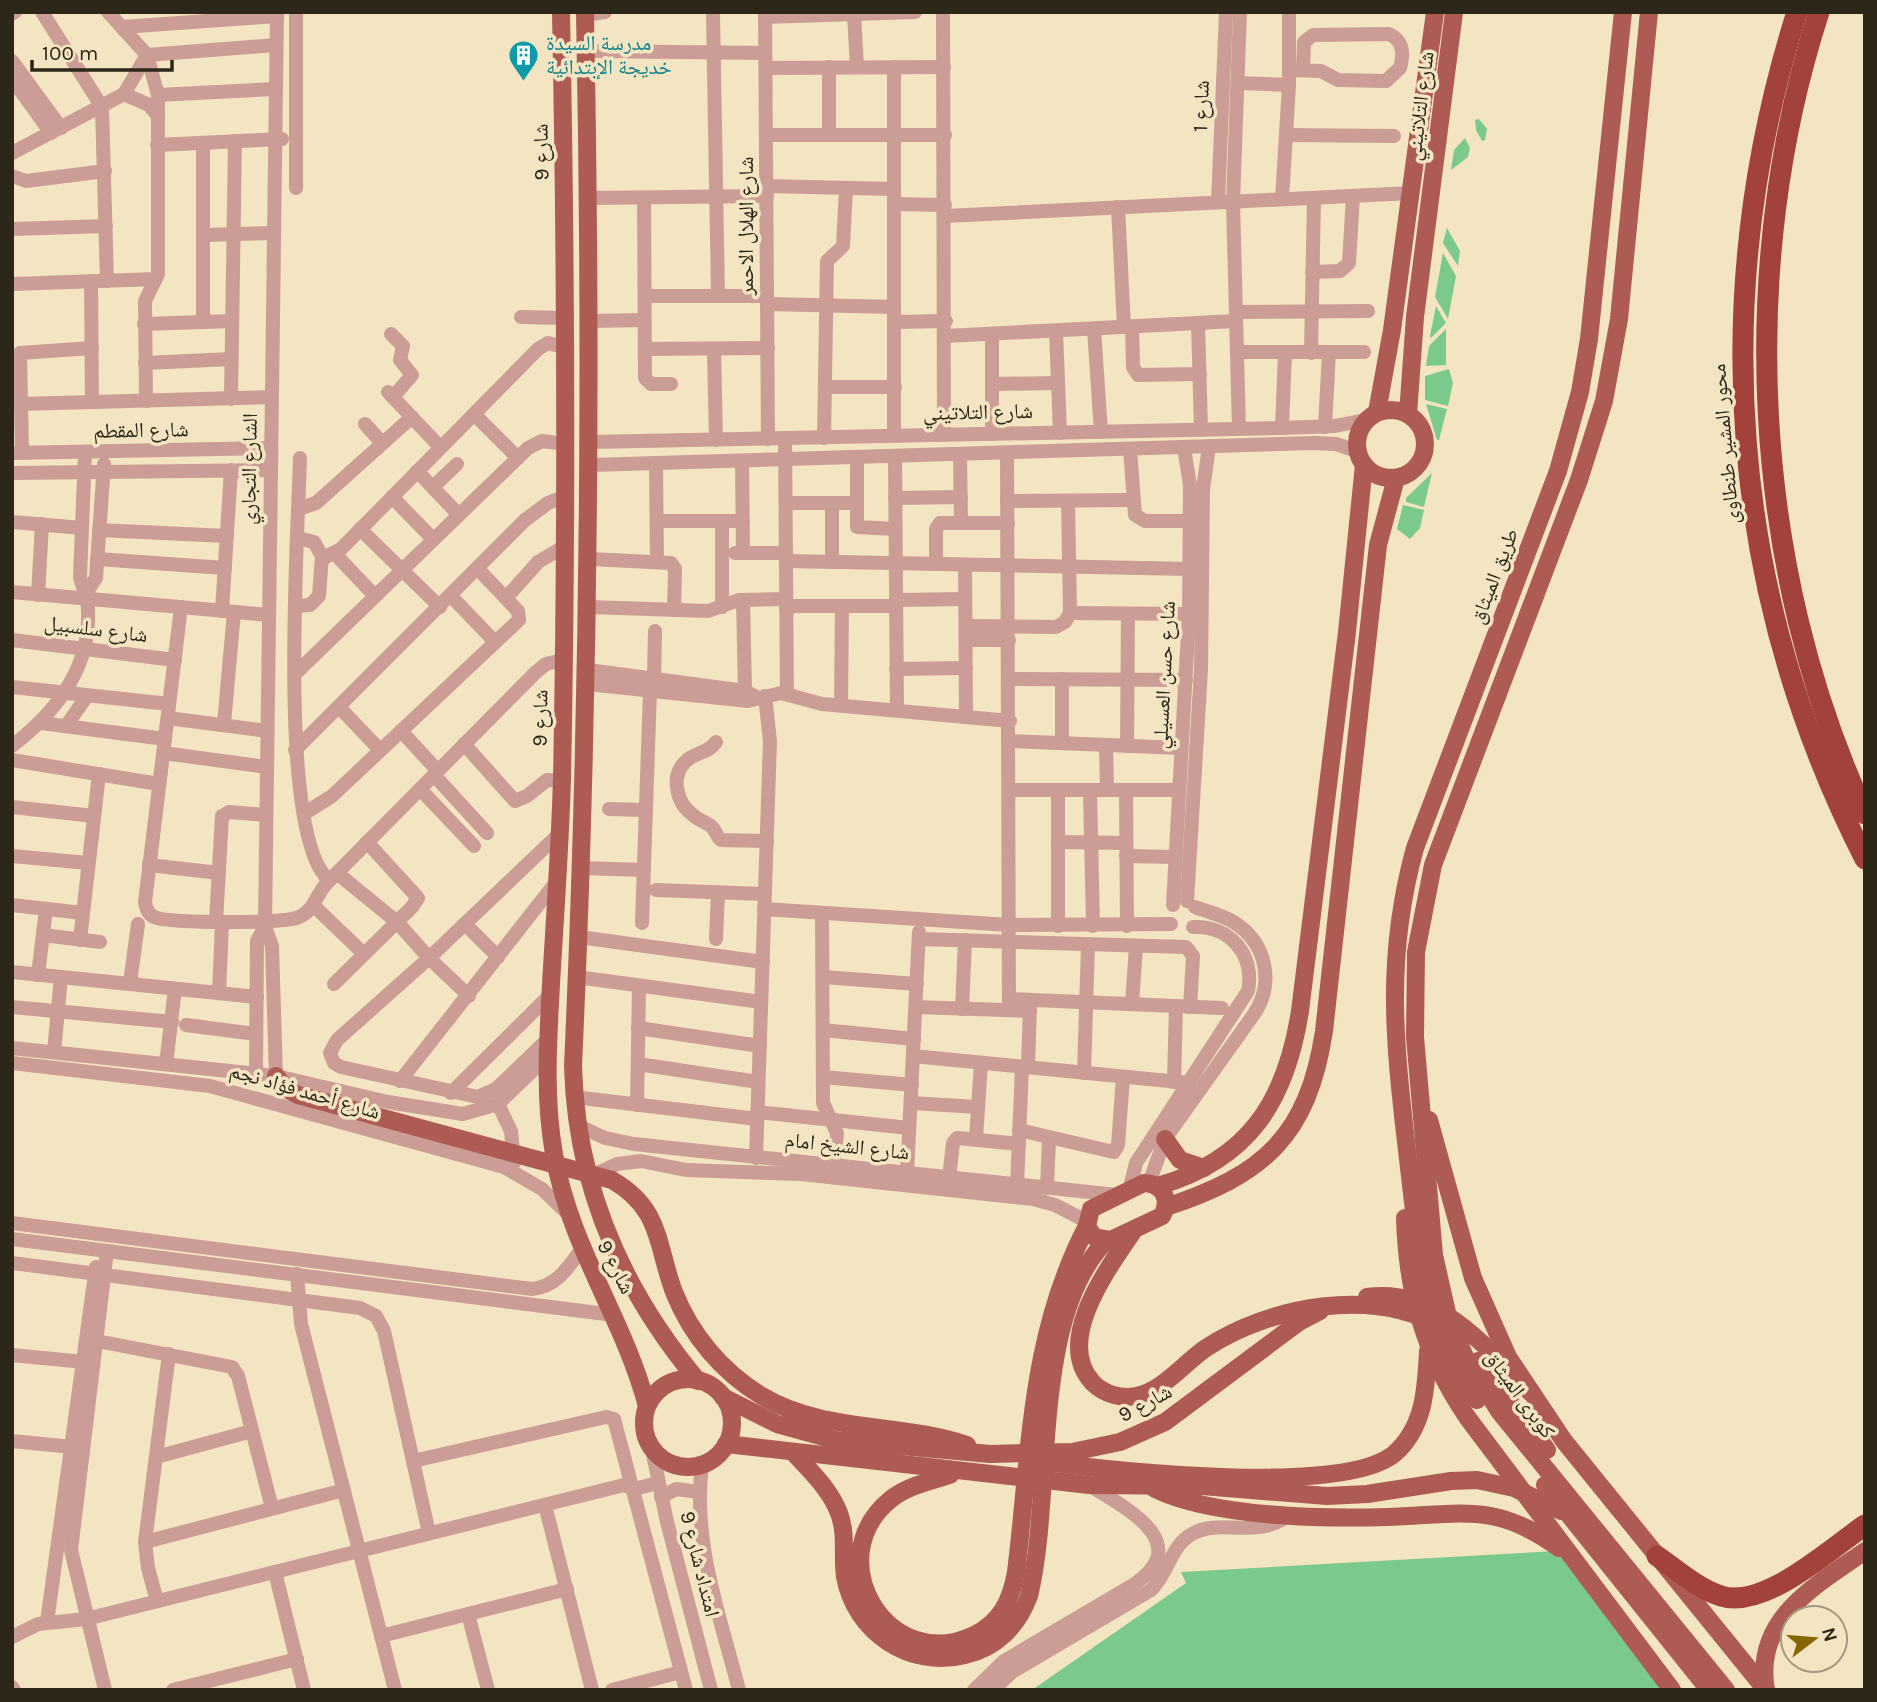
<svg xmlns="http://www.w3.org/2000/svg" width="1877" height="1702" viewBox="0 0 1877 1702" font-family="Karla,'Noto Naskh Arabic',sans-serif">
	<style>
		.green { fill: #7bca8c }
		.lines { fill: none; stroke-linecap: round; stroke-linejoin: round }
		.minor { stroke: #cc9c96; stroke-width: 14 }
		.major { stroke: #ae5b54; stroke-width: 18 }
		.highway { stroke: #a2423b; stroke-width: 21 }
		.labels { text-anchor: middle; stroke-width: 7; stroke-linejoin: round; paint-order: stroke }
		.culture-label { font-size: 21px; fill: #0d838f; stroke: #f3e4c2; text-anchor: start }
		.street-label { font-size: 21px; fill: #2d271a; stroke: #f3e4c2 }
	</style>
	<rect width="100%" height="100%" fill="#f3e4c2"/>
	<!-- green -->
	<g class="green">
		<polygon points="1479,119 1487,129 1485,140 1482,141 1476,130 1475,120"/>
		<polygon points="1465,138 1470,148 1468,157 1451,170 1454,150"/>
		<polygon points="1447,228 1460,251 1458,266 1443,243"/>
		<polygon points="1443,253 1456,276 1448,319 1435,297"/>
		<polygon points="1436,306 1446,323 1431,338 1430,336"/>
		<polygon points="1446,329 1446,365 1426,366 1429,346"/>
		<polygon points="1449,369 1453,383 1448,406 1425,400 1425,376"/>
		<polygon points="1426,404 1447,409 1439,440 1437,440"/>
		<polygon points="1432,473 1424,507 1406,502 1406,498"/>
		<polygon points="1403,505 1424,510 1420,528 1410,539 1397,529"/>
		<polygon points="1557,1551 1667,1690 1032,1690 1186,1583 1181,1572"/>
	</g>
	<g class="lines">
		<!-- minor -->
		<g class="minor">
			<polyline points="42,12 102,107 107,281"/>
			<polyline points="108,12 147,55 158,95 158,274 145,301 146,401"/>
			<polyline points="713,12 718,296"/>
			<polyline points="765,12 768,439"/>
			<polyline points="943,12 944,435"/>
			<polyline points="12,14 15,12"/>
			<polyline points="585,15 605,12"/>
			<polyline points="854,15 857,67"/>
			<polyline points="765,17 915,12"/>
			<polyline points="122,27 277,16"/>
			<polyline points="586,51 765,53"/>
			<polyline points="12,61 61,128"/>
			<polyline points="894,67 894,436"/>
			<polyline points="766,68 944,67"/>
			<path d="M1289 70 1321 71 1338 80 1386 81 1400 68C1404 54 1404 41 1389 34L1313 35 1304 42 1303 70"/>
			<polyline points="12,79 51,133"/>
			<polyline points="1239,83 1289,85"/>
			<polyline points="124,94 149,105 157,115"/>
			<polyline points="158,95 275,89"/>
			<polyline points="766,135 945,135"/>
			<polyline points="829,135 829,67"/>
			<polyline points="1286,135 1394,136"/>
			<polyline points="203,143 203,322"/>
			<polyline points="157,145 282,139"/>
			<polyline points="12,153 124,94 147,55 276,45"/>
			<polyline points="12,176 26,181 105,171"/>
			<polyline points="766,186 894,189"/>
			<polyline points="296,188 296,12"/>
			<polyline points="589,198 767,196"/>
			<polyline points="644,198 645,378 651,384 671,384"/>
			<polyline points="1282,199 1289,85 1289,12"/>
			<polyline points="1218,202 1226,12"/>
			<polyline points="894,204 945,205"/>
			<polyline points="1118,207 1124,327"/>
			<polyline points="945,216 1411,193"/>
			<polyline points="12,229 106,226"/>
			<polyline points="203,235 273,233"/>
			<polyline points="1312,272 1340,271 1349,263 1353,196"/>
			<polyline points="91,281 92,402"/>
			<polyline points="12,284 156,279"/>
			<polyline points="645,296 767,296"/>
			<polyline points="768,304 894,307"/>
			<polyline points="1236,312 1368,311"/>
			<polyline points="521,317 567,318"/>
			<polyline points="591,321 644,320"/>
			<polyline points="895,322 946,321"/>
			<polyline points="1198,323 1201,430"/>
			<polyline points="144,324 232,321"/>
			<polyline points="1132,327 1133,367 1138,375 1200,374"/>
			<polyline points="1094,329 1101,432"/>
			<polyline points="1056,331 1060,433"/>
			<polyline points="391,334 403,346 400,360 412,375 393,397"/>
			<polyline points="946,336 1236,321"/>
			<polyline points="645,349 768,348"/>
			<polyline points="714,349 716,440"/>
			<polyline points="1237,352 1364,352"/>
			<polyline points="1311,353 1314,198"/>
			<polyline points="145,363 231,359"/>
			<polyline points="992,384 1058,383"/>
			<polyline points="825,387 895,387"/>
			<polyline points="388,392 440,447"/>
			<polyline points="231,399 235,141"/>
			<polyline points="20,404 271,397"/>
			<polyline points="474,414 518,458"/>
			<polyline points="365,424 382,443"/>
			<polyline points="1325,427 1329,352"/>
			<polyline points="1282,428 1285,352"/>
			<polyline points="1239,429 1233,202 1240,12"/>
			<polyline points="992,434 992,334"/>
			<polyline points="785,438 787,694"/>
			<polyline points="824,438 827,261 843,246 846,188"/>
			<polyline points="591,442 1282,428 1335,426 1365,420"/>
			<polyline points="1130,449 1135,515 1145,521 1191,521"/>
			<polyline points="12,453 271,448"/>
			<polyline points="22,453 20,353 92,348"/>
			<polyline points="1007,453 1009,1010"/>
			<polyline points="960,454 961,523"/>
			<polyline points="895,456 897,710"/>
			<polyline points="857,457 857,527 895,529"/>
			<path d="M300 458C298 534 277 837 329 880"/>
			<polyline points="742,461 743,553"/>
			<polyline points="656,463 657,561"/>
			<polyline points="591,465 1314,443 1336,444 1357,451"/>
			<polyline points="417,471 459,515"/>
			<polyline points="12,473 270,470"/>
			<polyline points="433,487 457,464"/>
			<polyline points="392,497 433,539"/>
			<polyline points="895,498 961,497"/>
			<polyline points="1007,501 1132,500"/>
			<polyline points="786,503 856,503"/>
			<polyline points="298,509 316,503 412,417"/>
			<polyline points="657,521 743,521"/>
			<polyline points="722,521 722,607"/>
			<polyline points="12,522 82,528"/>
			<polyline points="360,529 440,607"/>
			<polyline points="99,530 227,536"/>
			<polyline points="735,553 786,553"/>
			<polyline points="335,554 375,596"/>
			<polyline points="97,559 225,568"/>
			<polyline points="322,559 341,549 538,349 548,343 567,348"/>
			<polyline points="590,559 671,563 675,569 674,610"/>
			<polyline points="786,561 1190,569"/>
			<polyline points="832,562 832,503"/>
			<polyline points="936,564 936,529 940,523 1008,523"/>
			<polyline points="965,565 966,717"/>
			<polyline points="12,592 269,615"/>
			<polyline points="87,592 96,578 104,464"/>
			<polyline points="38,595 42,524"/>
			<polyline points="451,596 495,642"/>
			<polyline points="506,598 538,562 565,546"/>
			<polyline points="743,600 745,691"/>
			<polyline points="896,600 965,599"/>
			<polyline points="296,606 310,605 319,596 322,556 314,542 298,538"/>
			<polyline points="786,606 896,606"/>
			<path d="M181 607 145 902C146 909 149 916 157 918 176 923 283 924 299 917 314 911 316 895 326 884L536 672 546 664 563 660"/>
			<polyline points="589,607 708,611 739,600 786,599"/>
			<polyline points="222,611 231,470"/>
			<polyline points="1070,613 1189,614"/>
			<polyline points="966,626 1056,627 1065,622 1070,613 1068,501"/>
			<polyline points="12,640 175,660"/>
			<polyline points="966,640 1009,640"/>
			<polyline points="896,669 966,668"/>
			<polyline points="588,670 745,691 758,698"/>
			<polyline points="295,674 528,448 542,441 566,444"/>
			<polyline points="654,678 655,631"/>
			<polyline points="1009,679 1186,680"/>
			<polyline points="588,684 748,701 781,693 822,704 1010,721"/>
			<polyline points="12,687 169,704"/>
			<polyline points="841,705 842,606"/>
			<polyline points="340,708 380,750"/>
			<polyline points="168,718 267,731"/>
			<polyline points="41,723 165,739"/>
			<polyline points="224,724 234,612"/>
			<polyline points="66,726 87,696"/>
			<polyline points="401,731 438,771"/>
			<polyline points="1010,741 1181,748"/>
			<path d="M716 742C708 754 694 752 685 762 670 777 677 804 693 815 698 820 706 822 712 827 716 831 716 836 721 840L767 841"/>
			<polyline points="1062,743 1062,679"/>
			<polyline points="464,744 515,801 527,796 547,780 562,781"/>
			<polyline points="1106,745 1107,790"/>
			<path d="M12 746C60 709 95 662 87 598 86 590 81 585 80 577L85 452"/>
			<polyline points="1127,746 1128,614"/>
			<polyline points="295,750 525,520 548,503 566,496"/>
			<polyline points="163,753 267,767"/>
			<polyline points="12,760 159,784"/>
			<polyline points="434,775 487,833"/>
			<polyline points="420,789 474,846"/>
			<polyline points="1010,790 1178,790"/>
			<polyline points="1058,790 1058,926"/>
			<polyline points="1090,790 1093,926"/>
			<polyline points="1126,790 1127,926"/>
			<polyline points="12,807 94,816"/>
			<polyline points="609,809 646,810"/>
			<polyline points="305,813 332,796 519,620 518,611 478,569"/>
			<polyline points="1058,842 1126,843"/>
			<polyline points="12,856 88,863"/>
			<polyline points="1126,856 1174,857"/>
			<polyline points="149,865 219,873"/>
			<polyline points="582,868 644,870"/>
			<polyline points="337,873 397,922 429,958 469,996"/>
			<polyline points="656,890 765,894"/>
			<polyline points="1187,901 1201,670 1203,489 1209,447"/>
			<polyline points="12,905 83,913"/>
			<polyline points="313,905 364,954"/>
			<polyline points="1173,905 1189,614 1190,485 1184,448"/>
			<polyline points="764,909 1009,925 1171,924"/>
			<polyline points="822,913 823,1103 837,1133 834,1166"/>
			<polyline points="216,922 222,816 229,812 266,815"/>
			<polyline points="642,923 650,691"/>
			<polyline points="465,924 498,957"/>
			<polyline points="43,935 100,942"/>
			<polyline points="579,937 763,962"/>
			<polyline points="716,939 718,892"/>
			<polyline points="919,939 1186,947 1193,956 1190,1007"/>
			<polyline points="80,940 99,774"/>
			<polyline points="12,972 257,997"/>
			<polyline points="38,975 46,909"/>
			<polyline points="577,977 761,1002"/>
			<polyline points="823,977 917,984"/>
			<polyline points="130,983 138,924"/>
			<polyline points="334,984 412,907 418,898 367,842"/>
			<polyline points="219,993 222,922"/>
			<polyline points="1009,999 1222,1008"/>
			<polyline points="1132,1004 1136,946"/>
			<polyline points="12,1007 172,1022"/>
			<polyline points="916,1007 1030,1011"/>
			<polyline points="962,1009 965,940"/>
			<polyline points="186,1025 256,1034"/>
			<polyline points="638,1028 760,1046"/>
			<polyline points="823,1030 914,1039"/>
			<polyline points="548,1039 496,1089 478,1097 341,1067 334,1063 330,1053 337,1040 429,958 560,833"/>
			<polyline points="12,1048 276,1076 388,1102 463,1114 498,1104 548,1056"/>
			<polyline points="54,1052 61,977"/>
			<polyline points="913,1056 1189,1083"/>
			<polyline points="12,1063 210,1086 504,1167 542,1189 567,1213"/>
			<polyline points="166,1064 175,989"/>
			<polyline points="638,1064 758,1082"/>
			<polyline points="1028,1067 1030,1005"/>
			<polyline points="1084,1073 1088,944"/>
			<polyline points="256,1074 257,941 265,926"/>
			<polyline points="276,1076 272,946 265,926 277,12"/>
			<polyline points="823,1077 912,1085"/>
			<polyline points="400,1081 557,881"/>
			<polyline points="1174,1082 1176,1006"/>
			<polyline points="451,1093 551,994"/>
			<polyline points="574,1097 757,1119"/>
			<polyline points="911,1103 978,1107"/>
			<polyline points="498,1104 511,1131 514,1163"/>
			<polyline points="637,1105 639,986"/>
			<polyline points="757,1112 909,1128"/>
			<polyline points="577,1125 605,1138 634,1144 1117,1195"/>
			<polyline points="1019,1130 1114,1152 1118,1145 1123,1077"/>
			<polyline points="976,1139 981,1063"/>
			<polyline points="756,1158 770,741 765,696"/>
			<polyline points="907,1174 919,932"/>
			<polyline points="589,1177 617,1164 641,1161 686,1170 801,1174 1033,1199 1055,1205 1086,1221"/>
			<polyline points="949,1178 953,1143 957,1138 1019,1144"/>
			<path d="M1149 1183 1165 1139 1254 1014C1275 983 1266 943 1235 923 1223 915 1208 912 1195 907"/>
			<polyline points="1017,1185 1022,1067"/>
			<polyline points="1047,1188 1049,1138"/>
			<path d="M1130 1188 1136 1163 1248 991C1255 955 1230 925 1193 927"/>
			<path d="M12 1223 532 1289C557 1286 567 1269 581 1250"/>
			<polyline points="12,1239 614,1315"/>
			<polyline points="12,1263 360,1308 376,1316 384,1331 429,1533"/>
			<polyline points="297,1274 301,1324 395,1690"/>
			<polyline points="97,1341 232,1367 238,1376 272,1508"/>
			<polyline points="12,1355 84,1362"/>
			<polyline points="12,1441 72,1447"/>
			<polyline points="652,1449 667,1522 711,1690"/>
			<polyline points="156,1457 252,1431"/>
			<polyline points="413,1461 606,1417 614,1419 686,1690"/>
			<path d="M702 1465C692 1542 720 1616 739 1690"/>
			<polyline points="661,1497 676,1489 699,1492"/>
			<polyline points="545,1505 592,1690"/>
			<polyline points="145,1542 344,1490"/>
			<polyline points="275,1572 304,1690"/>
			<polyline points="157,1601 148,1568 145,1542 169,1354"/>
			<polyline points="468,1614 488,1690"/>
			<polyline points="47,1622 96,1267"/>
			<polyline points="381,1636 567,1589"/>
			<polyline points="12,1637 38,1624 86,1619 624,1485 634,1489 658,1483"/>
			<polyline points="12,1687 14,1690"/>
			<polyline points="105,1690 71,1550 107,1251"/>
			<polyline points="173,1690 297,1659"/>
			<polyline points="612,1690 681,1672"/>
			<path d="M974 1690 1004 1661 1133 1585C1197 1543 1124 1507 1089 1485"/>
			<path d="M993 1690 1012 1672 1151 1590C1168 1574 1171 1545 1192 1534 1222 1517 1255 1541 1291 1514"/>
		</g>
		<!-- major -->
		<g class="major">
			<path d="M561 12C566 268 567 523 562 779 560 847 555 916 551 984 548 1041 544 1098 554 1154 570 1248 623 1316 647 1406"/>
			<path d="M585 12C592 364 589 714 573 1066 576 1185 622 1290 698 1381"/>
			<polyline points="1649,12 1619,319 1604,401 1579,480 1433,865 1416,952 1415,1037 1434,1255 1448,1317 1465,1357 1499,1411 1726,1690"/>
			<circle cx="1391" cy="444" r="34"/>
			<polyline points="1377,412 1392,330 1435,12"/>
			<polyline points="1408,414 1415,317 1454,12"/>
			<path d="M276 1076 285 1088 298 1095 612 1180C662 1209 656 1244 674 1292 691 1335 722 1372 762 1396 824 1433 899 1422 967 1445"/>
			<polyline points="1429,1120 1473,1278 1508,1357 1564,1441 1766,1690"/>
			<polyline points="1165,1139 1180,1160 1204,1168"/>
			<path d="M1144 1183C1163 1184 1171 1199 1162 1216L1111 1240 1094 1237 1087 1226 1091 1209Z"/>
			<path d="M1158 1186C1249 1160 1286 1101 1300 1011L1347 632 1364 465"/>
			<path d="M1166 1207C1264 1175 1308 1136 1324 1031L1378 545 1396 478"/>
			<path d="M1405 1218C1407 1293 1425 1355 1467 1417L1672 1690"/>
			<path d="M1134 1230C1109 1267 1053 1341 1093 1383 1104 1394 1121 1399 1136 1396 1163 1391 1184 1363 1206 1348 1270 1306 1374 1286 1443 1328"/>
			<path d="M1367 1297C1441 1288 1484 1346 1531 1393"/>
			<polyline points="1478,1361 1547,1450"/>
			<circle cx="688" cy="1423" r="44"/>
			<polyline points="723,1397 777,1424 835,1440 990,1454 1072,1452 1120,1442 1165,1422 1299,1322 1320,1311"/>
			<path d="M1477 1400C1424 1329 1418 1244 1408 1159 1395 1047 1384 960 1415 848L1558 471 1580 392 1589 339 1623 12"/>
			<polyline points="726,1444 1089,1485 1202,1486 1327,1496 1367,1494 1451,1481 1477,1480 1514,1488 1561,1511"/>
			<path d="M794 1453C811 1472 830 1489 839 1513 847 1534 842 1555 845 1577 855 1632 910 1669 965 1655 996 1648 1018 1626 1029 1596 1054 1495 1030 1318 1106 1241"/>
			<path d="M1046 1462C1116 1471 1342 1496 1394 1454 1425 1427 1426 1388 1428 1351"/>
			<path d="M950 1475C930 1481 908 1486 891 1499 817 1559 889 1676 974 1635 1001 1622 1011 1600 1016 1572 1031 1451 1029 1337 1087 1226"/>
			<polyline points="1545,1485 1709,1690"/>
			<path d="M1155 1489C1212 1517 1323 1519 1387 1517 1460 1515 1495 1501 1559 1548"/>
			<path d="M1766 1690C1753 1619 1815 1586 1865 1551"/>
		</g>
		<!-- highway -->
		<g class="highway">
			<path d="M1797 12C1707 297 1729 592 1865 859"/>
			<path d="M1819 12C1736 268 1752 570 1865 814"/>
			<path d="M1657 1556C1677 1570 1698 1589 1721 1596 1764 1610 1830 1549 1865 1525"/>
		</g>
	</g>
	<!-- icons -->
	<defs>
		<symbol id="building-pin" viewBox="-11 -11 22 30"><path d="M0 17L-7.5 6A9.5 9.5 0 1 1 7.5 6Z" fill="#0f9aa8" stroke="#f3e4c2"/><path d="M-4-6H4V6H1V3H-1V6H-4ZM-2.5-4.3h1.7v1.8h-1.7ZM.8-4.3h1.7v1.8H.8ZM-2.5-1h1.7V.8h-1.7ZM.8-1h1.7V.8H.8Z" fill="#fff"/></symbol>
	</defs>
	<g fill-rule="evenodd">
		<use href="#building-pin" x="506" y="38" width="35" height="47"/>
	</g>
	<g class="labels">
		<!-- culture labels -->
		<g class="culture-label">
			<text x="546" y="50">مدرسة السيدة<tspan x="546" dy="24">خديجة الإبتدائية</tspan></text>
		</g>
		<!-- street labels -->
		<g class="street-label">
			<text transform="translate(1201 106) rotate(-88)" y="7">شارع 1</text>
			<text transform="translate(1420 106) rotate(-83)" y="7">شارع التلاتيني</text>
			<text transform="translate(541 152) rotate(-91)" y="7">شارع 9</text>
			<text transform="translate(746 226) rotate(-90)" y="7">شارع الهلال الاحمر</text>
			<text transform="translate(978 412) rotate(-1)" y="7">شارع التلاتيني</text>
			<text transform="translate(141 430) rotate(-1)" y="7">شارع المقطم</text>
			<text transform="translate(1725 444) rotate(-95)" y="7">محور المشير طنطاوى</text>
			<text transform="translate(249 469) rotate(-89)" y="7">الشارع التجاري</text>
			<text transform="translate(1494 576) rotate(-69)" y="7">طريق الميثاق</text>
			<text transform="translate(96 629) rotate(7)" y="7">شارع سلسبيل</text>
			<text transform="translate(1164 675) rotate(-87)" y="7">شارع حسن العسيلي</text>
			<text transform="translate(540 718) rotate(-89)" y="7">شارع 9</text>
			<text transform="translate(305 1091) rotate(16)" y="7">شارع أحمد فؤاد نجم</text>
			<text transform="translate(847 1146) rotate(6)" y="7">شارع الشيخ امام</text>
			<text transform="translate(616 1267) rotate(63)" y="7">شارع 9</text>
			<text transform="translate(1520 1394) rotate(54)" y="7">كوبرى الميثاق</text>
			<text transform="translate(1145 1403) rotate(-28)" y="7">شارع 9</text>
			<text transform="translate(700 1564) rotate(76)" y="7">امتداد شارع 9</text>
		</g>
	</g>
	<!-- border -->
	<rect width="1877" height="1702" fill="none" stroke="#2d271a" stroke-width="28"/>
	<!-- north arrow -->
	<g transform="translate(1814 1639) rotate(74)"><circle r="33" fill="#f3e4c2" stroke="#a4987f" stroke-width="2"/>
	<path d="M0-5L12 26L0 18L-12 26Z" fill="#866600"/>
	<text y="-10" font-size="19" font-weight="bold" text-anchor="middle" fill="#2d271a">N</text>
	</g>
	<!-- scale -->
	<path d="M32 60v10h140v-10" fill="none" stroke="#2d271a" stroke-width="3.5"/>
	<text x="42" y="60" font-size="21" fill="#2d271a" stroke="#f3e4c2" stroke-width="5" paint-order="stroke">100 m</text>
</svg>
